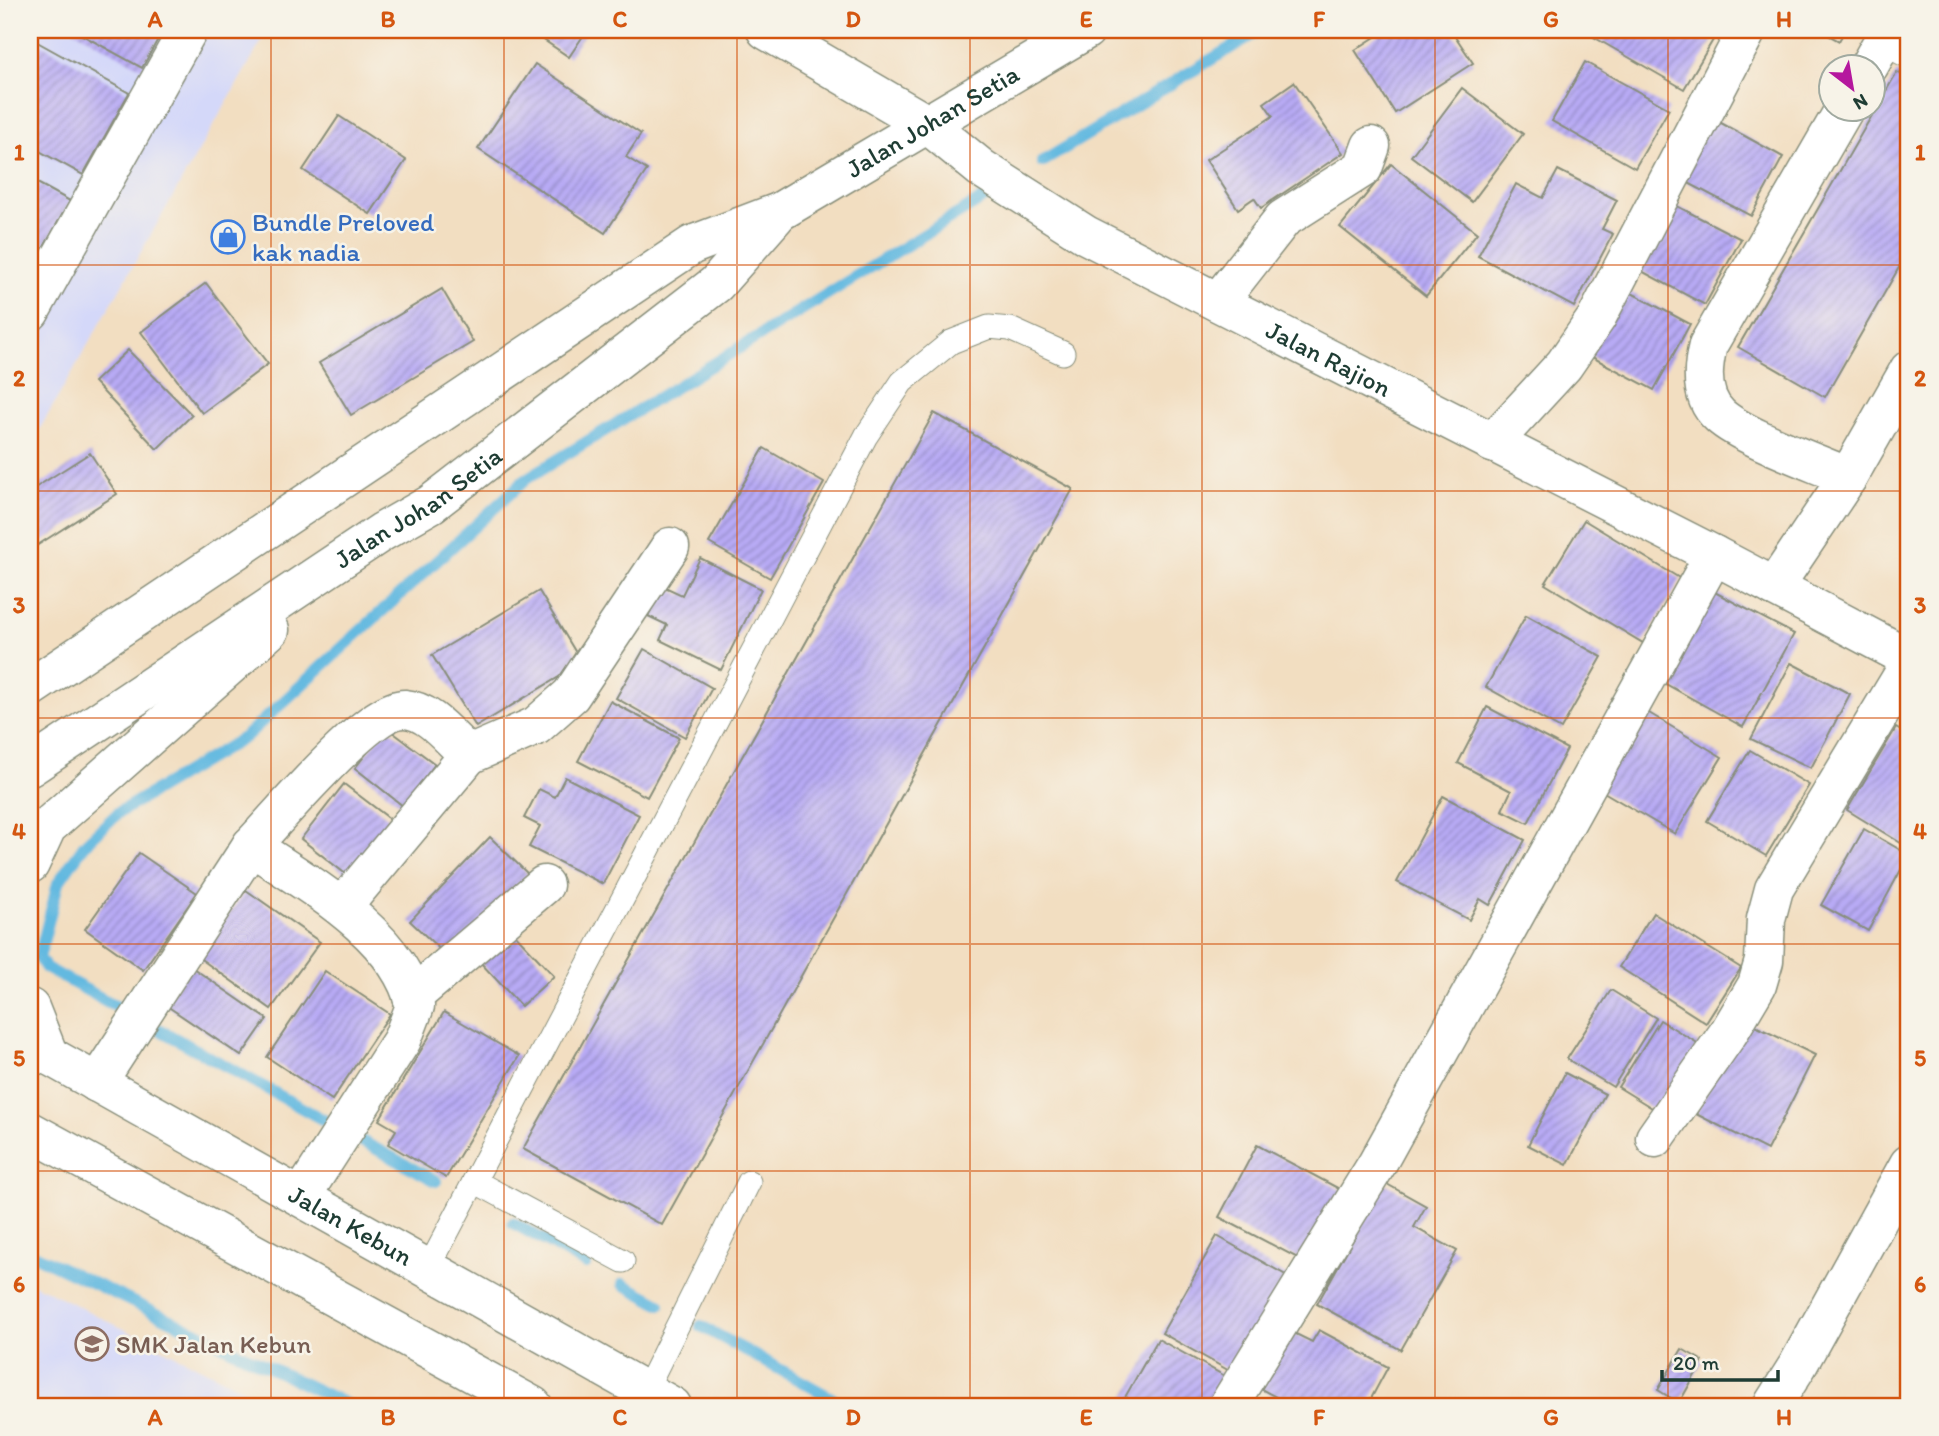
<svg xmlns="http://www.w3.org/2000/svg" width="1939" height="1436" viewBox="0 0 1939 1436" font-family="Itim,sans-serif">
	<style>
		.built { fill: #d4d8f9 }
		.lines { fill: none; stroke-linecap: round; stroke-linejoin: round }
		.stream { stroke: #64b9e0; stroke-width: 12 }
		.building { fill: url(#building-hatch) }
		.service-casing { stroke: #888e7a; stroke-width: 25 }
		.minor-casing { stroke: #888e7a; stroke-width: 41 }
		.secondary-casing { stroke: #888e7a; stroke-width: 41 }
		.service { stroke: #fff; stroke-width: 23 }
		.minor { stroke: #fff; stroke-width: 38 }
		.secondary { stroke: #fff; stroke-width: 38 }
		.grid { fill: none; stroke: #d45610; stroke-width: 2; stroke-opacity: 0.55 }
		.labels { text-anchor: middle; stroke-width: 5; stroke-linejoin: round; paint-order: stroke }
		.street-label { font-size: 26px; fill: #1f3d34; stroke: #f7f3e8 }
		.shop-label { font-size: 26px; fill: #366cbe; stroke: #f7f3e8; text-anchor: start }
		.education-label { font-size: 26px; fill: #785e54; stroke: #f7f3e8; text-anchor: start }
		.neatline { fill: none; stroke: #d45610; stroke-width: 2.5 }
		.grid-label { font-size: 23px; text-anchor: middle; font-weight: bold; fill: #d45610 }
	</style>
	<defs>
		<pattern id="building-hatch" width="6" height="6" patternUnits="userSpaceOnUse" patternTransform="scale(1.75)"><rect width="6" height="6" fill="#b8aaf5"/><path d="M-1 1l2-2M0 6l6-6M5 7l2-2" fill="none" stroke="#958cc7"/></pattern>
	</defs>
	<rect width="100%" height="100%" fill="#f7f3e8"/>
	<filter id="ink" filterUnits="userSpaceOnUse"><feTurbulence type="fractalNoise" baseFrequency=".0143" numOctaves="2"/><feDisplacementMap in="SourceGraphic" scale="14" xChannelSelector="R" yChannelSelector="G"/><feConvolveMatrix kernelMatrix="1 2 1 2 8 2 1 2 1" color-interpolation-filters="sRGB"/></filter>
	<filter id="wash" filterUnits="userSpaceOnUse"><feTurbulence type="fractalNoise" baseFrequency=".00686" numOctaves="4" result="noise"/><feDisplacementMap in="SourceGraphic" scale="28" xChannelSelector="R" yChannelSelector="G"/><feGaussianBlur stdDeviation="1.57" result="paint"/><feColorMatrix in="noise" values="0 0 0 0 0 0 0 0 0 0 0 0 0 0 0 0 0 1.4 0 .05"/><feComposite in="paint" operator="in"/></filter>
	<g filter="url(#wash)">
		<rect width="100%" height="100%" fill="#f2dec1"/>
		<!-- built -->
		<g class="built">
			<polygon points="30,30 268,30 30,446"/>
			<polygon points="30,1282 277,1406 30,1406"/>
		</g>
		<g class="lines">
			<!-- stream -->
			<g class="stream">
				<polyline points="1042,162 1260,30"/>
				<polyline points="123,1010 46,968 39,958 58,883 85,844 118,813 245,737 526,479 987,196"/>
				<polyline points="151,1025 331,1124"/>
				<polyline points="356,1138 436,1181"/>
				<polyline points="513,1223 586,1264"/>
				<polyline points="30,1253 350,1406"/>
				<polyline points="623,1284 660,1304"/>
				<polyline points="701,1326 846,1406"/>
			</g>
		</g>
		<g id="blocks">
			<!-- building -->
			<g class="building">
				<polygon points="73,30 163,30 142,68"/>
				<polygon points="529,30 587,30 569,57"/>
				<polygon points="1386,30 1451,30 1473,63 1395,113 1355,50"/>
				<polygon points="1593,30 1707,30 1704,36 1713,40 1684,89 1590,35"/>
				<polygon points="1819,30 1845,30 1839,41"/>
				<polygon points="30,38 129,93 83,175 30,146"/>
				<polygon points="1585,62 1669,109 1635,168 1552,121"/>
				<polygon points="535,64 641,134 626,157 647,170 605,233 478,149"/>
				<polygon points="1897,72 1909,79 1909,250 1825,397 1738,347"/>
				<polygon points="1294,82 1343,153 1261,208 1254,198 1238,209 1206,160 1273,116 1264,103"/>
				<polygon points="1462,88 1523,134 1472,202 1411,156"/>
				<polygon points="339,116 406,160 370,214 303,170"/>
				<polygon points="1712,118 1783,157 1751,216 1679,178"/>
				<polygon points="1391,164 1477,233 1426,296 1340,227"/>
				<polygon points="1558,170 1617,200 1602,229 1613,234 1574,307 1478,256 1516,184 1543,198"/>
				<polygon points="30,179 70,201 30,272"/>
				<polygon points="1669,202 1741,239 1705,305 1634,267"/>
				<polygon points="206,283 268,364 202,413 141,332"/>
				<polygon points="442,289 473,342 351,415 319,363"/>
				<polygon points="1626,290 1690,324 1654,390 1590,356"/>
				<polygon points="128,350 192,415 157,449 94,382"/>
				<polygon points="934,413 1073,489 662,1225 523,1149"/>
				<polygon points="764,448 824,483 770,578 709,543"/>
				<polygon points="90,453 117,494 30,550 30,491"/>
				<polygon points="1584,520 1681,579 1643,643 1545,584"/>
				<polygon points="700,558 761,589 721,670 660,640 667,625 648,616 663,586 682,595"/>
				<polygon points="1707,588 1794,634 1743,727 1657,679"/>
				<polygon points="539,591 582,663 476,727 432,655"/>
				<polygon points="1526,615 1602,657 1561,729 1486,687"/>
				<polygon points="644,649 712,688 685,737 616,698"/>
				<polygon points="1791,663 1850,694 1811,768 1751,739"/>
				<polygon points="610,701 679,738 647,797 578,761"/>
				<polygon points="1487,707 1567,749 1528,823 1502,810 1511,791 1458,763"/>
				<polygon points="1644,710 1722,757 1675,834 1597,788"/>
				<polygon points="387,728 435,764 403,806 355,768"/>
				<polygon points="1896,728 1909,736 1909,848 1847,810"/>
				<polygon points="1750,750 1809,785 1766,856 1707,821"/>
				<polygon points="565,777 639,815 603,884 529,847 540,826 524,818 539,789 555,797"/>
				<polygon points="344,784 390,819 347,875 301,839"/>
				<polygon points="1443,796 1525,840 1490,905 1480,899 1469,920 1397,882"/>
				<polygon points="1864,829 1909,855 1868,931 1821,905"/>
				<polygon points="490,837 528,874 449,958 410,921"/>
				<polygon points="139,853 197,893 143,970 85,929"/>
				<polygon points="246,890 320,942 271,1009 198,957"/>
				<polygon points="1653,913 1741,968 1706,1023 1619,967"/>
				<polygon points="511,930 554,976 521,1006 479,961"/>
				<polygon points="190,966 267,1019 241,1056 164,1004"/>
				<polygon points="325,971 390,1014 332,1100 267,1057"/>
				<polygon points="1611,990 1656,1018 1613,1087 1567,1059"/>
				<polygon points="444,1012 519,1056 446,1178 388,1144 396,1130 379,1120"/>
				<polygon points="1660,1020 1699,1044 1657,1111 1618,1087"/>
				<polygon points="1743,1020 1815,1055 1767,1150 1696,1114"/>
				<polygon points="1565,1073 1605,1094 1567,1165 1528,1145"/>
				<polygon points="1257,1145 1345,1192 1307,1263 1219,1217"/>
				<polygon points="1385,1183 1426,1206 1414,1227 1457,1251 1401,1350 1317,1304"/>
				<polygon points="1217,1236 1298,1282 1242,1378 1162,1333"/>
				<polygon points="1319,1330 1388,1367 1367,1406 1293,1406 1259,1388 1290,1331 1312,1342"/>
				<polygon points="1158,1339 1230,1379 1215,1406 1120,1406"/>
				<polygon points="1682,1349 1703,1361 1679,1403 1658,1390"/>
			</g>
		</g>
	</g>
	<g filter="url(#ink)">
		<use href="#blocks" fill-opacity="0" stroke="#888e7a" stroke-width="2"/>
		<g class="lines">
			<defs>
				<g id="service">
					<polyline points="1882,43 1909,57"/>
					<polyline points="474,1181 623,1261"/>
					<polyline points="428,1269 866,436 902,382 951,342 989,327 1010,329 1063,353"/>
					<polyline points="645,1391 749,1182"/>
				</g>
				<g id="minor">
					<path id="s1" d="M766 30 927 124 981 168 1086 235 1714 555 1909 658"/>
					<polyline points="1869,66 1889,30"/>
					<path d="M1845 108 1708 345C1702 369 1700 398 1720 416 1743 437 1817 463 1848 477"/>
					<polyline points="1218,302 1283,219 1363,168 1371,146"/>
					<polyline points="30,312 188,30"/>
					<polyline points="1492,443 1564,365 1597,317 1747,30"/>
					<polyline points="1774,587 1848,477 1909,370"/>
					<polyline points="469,755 536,726 571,695 670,547"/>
					<path d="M251 846C278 818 370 707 405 709 431 711 450 739 469 755L342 907"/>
					<polyline points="412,997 544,885"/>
					<path d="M97 1083 251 846C308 884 399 934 415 1006L402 1040 301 1197"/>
					<polyline points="1655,1138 1729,1032 1757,985 1764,961 1766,919 1774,889 1909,665"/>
					<polyline points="1228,1406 1377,1164 1714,555"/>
					<polyline points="1772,1406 1798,1365 1909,1164"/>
				</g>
				<g id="secondary">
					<path id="s2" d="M30 688 692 245 779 212 1086 30"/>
					<path id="s3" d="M30 767 382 532 431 504 716 284 775 217"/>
					<polyline points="30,864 47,827 270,630"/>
					<polyline points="30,1008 49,1056"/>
					<path id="s4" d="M30 1045 672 1406"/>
					<polyline points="30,1131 533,1406"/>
				</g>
			</defs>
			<!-- service casing -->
			<use href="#service" class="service-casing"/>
			<!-- minor casing -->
			<use href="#minor" class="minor-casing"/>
			<!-- secondary casing -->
			<use href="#secondary" class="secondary-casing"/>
			<!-- service -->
			<use href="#service" class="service"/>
			<!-- minor -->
			<use href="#minor" class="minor"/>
			<!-- secondary -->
			<use href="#secondary" class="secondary"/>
		</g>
	</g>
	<!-- grid -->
	<path class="grid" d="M271 30V1406M504 30V1406M737 30V1406M970 30V1406M1202 30V1406M1435 30V1406M1668 30V1406M30 265H1909M30 491H1909M30 718H1909M30 944H1909M30 1171H1909"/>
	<!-- icons -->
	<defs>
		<symbol id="shop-ring" viewBox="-11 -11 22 22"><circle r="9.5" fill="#f7f3e8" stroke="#3f7fe0" stroke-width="1.5"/><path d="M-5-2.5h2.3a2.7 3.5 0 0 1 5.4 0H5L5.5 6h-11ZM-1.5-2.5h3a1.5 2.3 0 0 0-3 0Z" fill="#3f7fe0"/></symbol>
		<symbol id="school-ring" viewBox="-11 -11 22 22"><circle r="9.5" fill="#f7f3e8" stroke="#8d6e63" stroke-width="1.5"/><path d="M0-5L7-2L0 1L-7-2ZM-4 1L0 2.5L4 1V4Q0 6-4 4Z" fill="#8d6e63"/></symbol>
	</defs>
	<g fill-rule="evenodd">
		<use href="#shop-ring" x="209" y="218" width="38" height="38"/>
		<use href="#school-ring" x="73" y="1325" width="38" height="38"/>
	</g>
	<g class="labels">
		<!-- street labels -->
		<g class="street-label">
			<text dy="9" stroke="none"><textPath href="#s2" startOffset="1068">Jalan Johan Setia</textPath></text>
			<text dy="9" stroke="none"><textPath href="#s1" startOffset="653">Jalan Rajion</textPath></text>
			<text dy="9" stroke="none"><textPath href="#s3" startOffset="467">Jalan Johan Setia</textPath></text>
			<text dy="9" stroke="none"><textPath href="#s4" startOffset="368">Jalan Kebun</textPath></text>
		</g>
		<!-- shop labels -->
		<g class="shop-label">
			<text x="252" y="231">Bundle Preloved<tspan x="252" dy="30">kak nadia</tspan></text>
		</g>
		<!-- education labels -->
		<g class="education-label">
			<text x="116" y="1353">SMK Jalan Kebun</text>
		</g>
	</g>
	<!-- margin -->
	<rect width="1939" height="1436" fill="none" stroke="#f7f3e8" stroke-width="77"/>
	<!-- north arrow -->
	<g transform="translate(1852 88) rotate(149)"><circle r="33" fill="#f7f3e8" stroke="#a1aaa0" stroke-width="2"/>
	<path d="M0-5L12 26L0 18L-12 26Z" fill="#b5179e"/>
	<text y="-10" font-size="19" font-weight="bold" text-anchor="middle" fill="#1f3d34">N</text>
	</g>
	<!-- scale -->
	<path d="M1662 1370v10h116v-10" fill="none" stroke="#1f3d34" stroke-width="3.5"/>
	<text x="1673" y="1370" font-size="21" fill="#1f3d34" stroke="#f7f3e8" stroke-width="5" paint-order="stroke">20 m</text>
	<rect x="38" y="38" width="1862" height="1360" class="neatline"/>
	<g class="grid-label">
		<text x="155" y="27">A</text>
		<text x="388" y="27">B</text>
		<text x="620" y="27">C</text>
		<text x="853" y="27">D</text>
		<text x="1086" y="27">E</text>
		<text x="1319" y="27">F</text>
		<text x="1551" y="27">G</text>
		<text x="1784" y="27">H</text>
		<text x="19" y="160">1</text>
		<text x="1920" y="160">1</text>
		<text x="19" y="386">2</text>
		<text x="1920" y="386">2</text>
		<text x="19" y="613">3</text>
		<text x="1920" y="613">3</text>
		<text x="19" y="839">4</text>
		<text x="1920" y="839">4</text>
		<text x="19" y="1066">5</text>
		<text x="1920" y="1066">5</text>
		<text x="19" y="1292">6</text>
		<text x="1920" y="1292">6</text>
		<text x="155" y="1425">A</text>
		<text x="388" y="1425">B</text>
		<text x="620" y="1425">C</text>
		<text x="853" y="1425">D</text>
		<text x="1086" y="1425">E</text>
		<text x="1319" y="1425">F</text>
		<text x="1551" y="1425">G</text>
		<text x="1784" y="1425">H</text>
	</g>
</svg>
